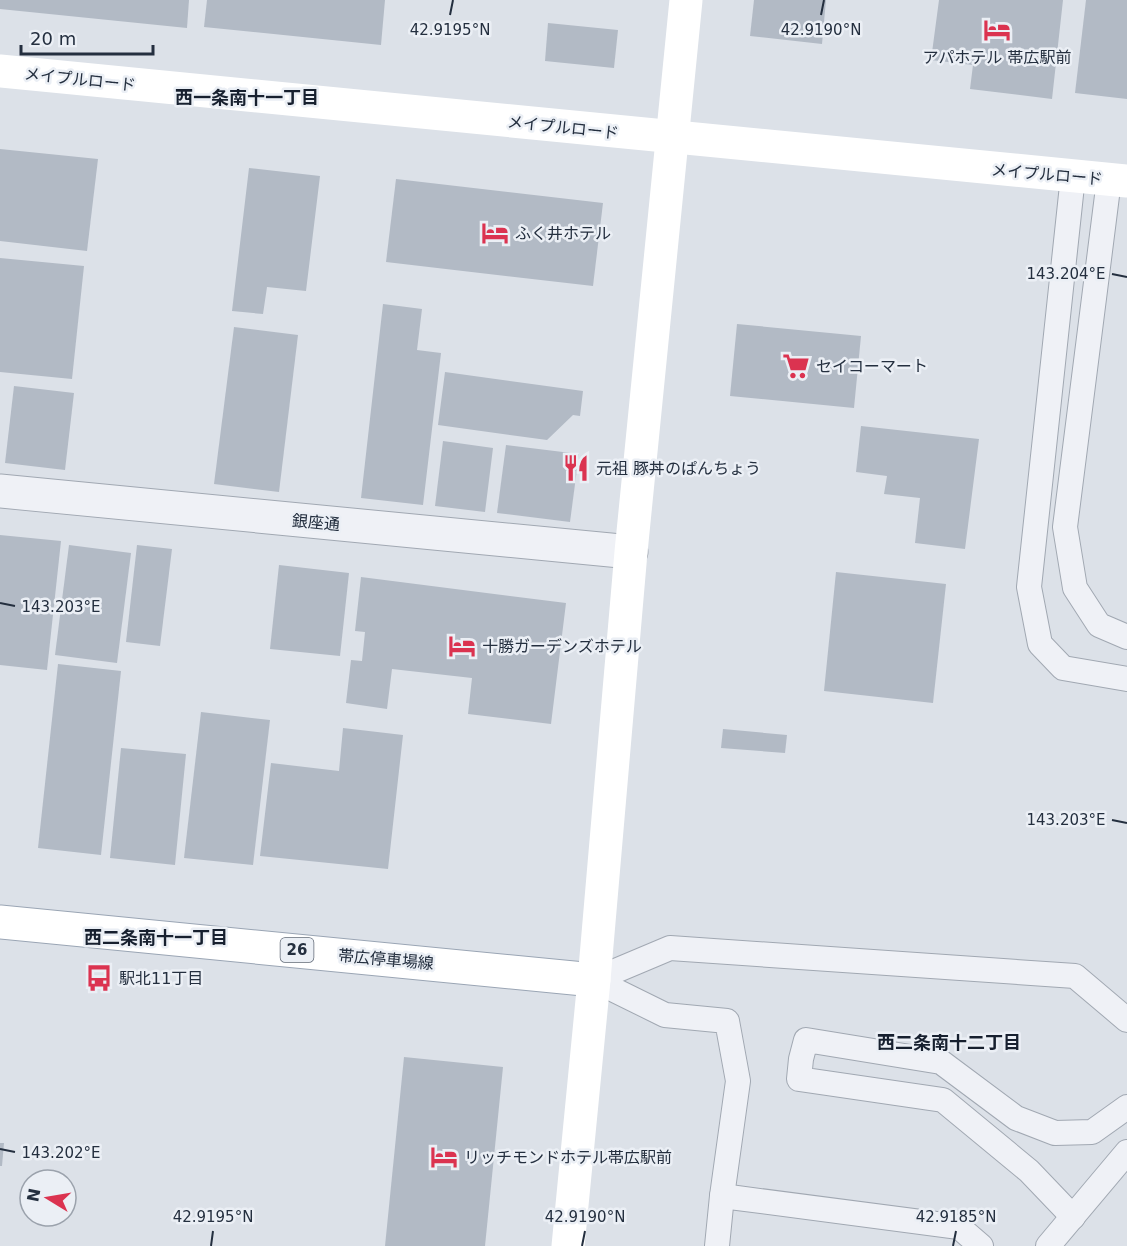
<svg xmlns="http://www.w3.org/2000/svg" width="1127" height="1246" viewBox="0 0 1127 1246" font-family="'DejaVu Sans','Noto Sans JP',sans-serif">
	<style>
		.building { fill: #b2bac5 }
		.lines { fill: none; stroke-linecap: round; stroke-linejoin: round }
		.lane-casing { stroke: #a1a8b2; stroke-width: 26 }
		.street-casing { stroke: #a1a8b2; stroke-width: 35 }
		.primary-casing { stroke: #9aa5b4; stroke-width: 35 }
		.lane { stroke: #eff1f6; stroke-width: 24 }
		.street { stroke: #eff1f6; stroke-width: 33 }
		.secondary { stroke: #fff; stroke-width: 33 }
		.primary { stroke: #fff; stroke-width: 33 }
		.ticks { fill: none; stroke: #242f3f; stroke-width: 2 }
		.labels { text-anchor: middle; stroke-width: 5; stroke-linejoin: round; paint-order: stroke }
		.shield { fill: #ebeff5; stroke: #606976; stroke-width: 1.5 }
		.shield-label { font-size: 15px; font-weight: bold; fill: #242f3f }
		.poi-label { font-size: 16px; fill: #242f3f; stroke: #ebeff5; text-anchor: start }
		.street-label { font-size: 16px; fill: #242f3f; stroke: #ebeff5 }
		.neighbourhood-label { font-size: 18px; font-weight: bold; fill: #17202f; stroke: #ebeff5 }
		.ticks-label { font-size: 15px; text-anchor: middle; fill: #242f3f; stroke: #ebeff5; stroke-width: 5; stroke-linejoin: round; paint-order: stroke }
	</style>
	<rect width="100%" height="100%" fill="#dce1e8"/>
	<!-- building -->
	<g class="building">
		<polygon points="0,0 189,0 187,28 0,9"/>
		<polygon points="207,0 385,0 381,45 204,27"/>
		<polygon points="754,0 826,0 822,44 750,36"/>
		<polygon points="939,0 1063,0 1052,99 970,89 973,65 931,60"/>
		<polygon points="1086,0 1127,0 1127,99 1075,93"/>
		<polygon points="548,23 618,30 614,68 545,61"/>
		<polygon points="0,149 98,159 87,251 0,241"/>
		<polygon points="249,168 320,176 306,291 267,287 263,314 232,311"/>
		<polygon points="396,179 603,203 593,286 386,262"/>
		<polygon points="0,258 84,266 72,379 0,372"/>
		<polygon points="383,304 422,309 417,350 441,353 423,505 361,498"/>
		<polygon points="737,324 861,336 854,408 730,396"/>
		<polygon points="234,327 298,335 279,492 214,484"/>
		<polygon points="445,372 583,391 580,416 573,415 547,440 438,425"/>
		<polygon points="14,386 74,393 65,470 5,463"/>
		<polygon points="861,426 979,439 965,549 915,543 920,498 884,494 887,476 856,472"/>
		<polygon points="443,441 493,448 485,512 435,506"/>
		<polygon points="506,445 579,454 570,522 497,513"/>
		<polygon points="0,535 61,541 47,670 0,665"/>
		<polygon points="69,545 131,553 117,663 55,655"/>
		<polygon points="137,545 172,549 160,646 126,642"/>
		<polygon points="279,565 349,573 340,656 270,649"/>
		<polygon points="836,572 946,584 933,703 824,691"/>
		<polygon points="361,577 566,603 551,724 468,714 472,678 392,669 387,709 346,703 351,660 362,661 365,632 355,631"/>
		<polygon points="58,664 121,671 101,855 38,848"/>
		<polygon points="201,712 270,720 253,865 184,858"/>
		<polygon points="343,728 403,735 388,869 260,856 271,763 339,771"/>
		<polygon points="723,729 787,735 785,753 721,748"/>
		<polygon points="121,748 186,754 175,865 110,858"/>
		<polygon points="404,1057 503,1067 485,1246 385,1246"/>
		<polygon points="0,1143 4,1143 2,1166 0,1166"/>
	</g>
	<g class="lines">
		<defs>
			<g id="lane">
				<polyline points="1073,176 1029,587 1040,644 1063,668 1127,679"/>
				<polyline points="1109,180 1065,527 1075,588 1099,625 1127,637"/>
				<polyline points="594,980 670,948 1075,976 1127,1020"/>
				<polyline points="594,980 665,1015 727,1021 738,1081 722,1196 717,1246"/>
				<polyline points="722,1196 959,1227 981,1246"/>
				<polyline points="1073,1217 1029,1171 943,1100 799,1079 801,1059 806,1040 941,1062 1016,1118 1055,1133 1092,1132 1127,1107"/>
				<polyline points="1048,1246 1127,1152"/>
			</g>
			<polyline id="street" points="0,491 631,552"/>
			<polyline id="primary" points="0,922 594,980"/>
		</defs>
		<!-- lane casing -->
		<use href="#lane" class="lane-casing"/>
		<!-- street casing -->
		<use href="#street" class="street-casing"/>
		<!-- primary casing -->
		<use href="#primary" class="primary-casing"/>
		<!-- lane -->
		<use href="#lane" class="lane"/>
		<!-- street -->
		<use href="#street" class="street"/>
		<!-- secondary -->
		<g class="secondary">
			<polyline points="0,71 1127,181"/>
			<polyline points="568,1246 594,980 631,552 686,0"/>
		</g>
		<!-- primary -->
		<use href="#primary" class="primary"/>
	</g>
	<!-- ticks -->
	<path class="ticks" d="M450 15 453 0M821 15 824 0M1112 274 1127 277M0 603 15 606M1112 820 1127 823M0 1149 15 1152M211 1246 213 1231M582 1246 585 1231M953 1246 956 1231"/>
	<!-- icons -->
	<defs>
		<symbol id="hotel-bare" viewBox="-9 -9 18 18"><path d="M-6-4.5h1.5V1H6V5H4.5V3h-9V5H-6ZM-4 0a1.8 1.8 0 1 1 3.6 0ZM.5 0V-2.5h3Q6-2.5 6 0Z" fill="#db3350" stroke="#ebeff5" stroke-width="2.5" paint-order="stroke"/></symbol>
		<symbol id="supermarket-bare" viewBox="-9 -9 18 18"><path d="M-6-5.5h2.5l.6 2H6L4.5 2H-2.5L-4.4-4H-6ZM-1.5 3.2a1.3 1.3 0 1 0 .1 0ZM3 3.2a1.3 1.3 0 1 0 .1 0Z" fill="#db3350" stroke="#ebeff5" stroke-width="2.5" paint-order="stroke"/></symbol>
		<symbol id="restaurant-bare" viewBox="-9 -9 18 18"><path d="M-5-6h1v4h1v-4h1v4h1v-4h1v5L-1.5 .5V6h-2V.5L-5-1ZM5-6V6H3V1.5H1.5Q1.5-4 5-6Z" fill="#db3350" stroke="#ebeff5" stroke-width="2.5" paint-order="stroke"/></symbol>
		<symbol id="bus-bare" viewBox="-9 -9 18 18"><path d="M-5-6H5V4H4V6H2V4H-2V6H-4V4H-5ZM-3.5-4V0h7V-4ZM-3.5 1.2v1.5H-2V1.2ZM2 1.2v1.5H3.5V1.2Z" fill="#db3350" stroke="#ebeff5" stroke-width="2.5" paint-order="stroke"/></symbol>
	</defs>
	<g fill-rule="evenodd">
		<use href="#hotel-bare" x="978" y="11" width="38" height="38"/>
		<use href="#hotel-bare" x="476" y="214" width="38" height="38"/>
		<use href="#supermarket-bare" x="777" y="347" width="38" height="38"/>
		<use href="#restaurant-bare" x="557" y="449" width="38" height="38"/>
		<use href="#hotel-bare" x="443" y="627" width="38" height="38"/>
		<use href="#bus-bare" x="80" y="959" width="38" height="38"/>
		<use href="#hotel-bare" x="425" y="1138" width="38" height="38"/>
	</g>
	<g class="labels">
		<!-- shield labels -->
		<rect class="shield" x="280.5" y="938" width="33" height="24" rx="4.5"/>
		<g class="shield-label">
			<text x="297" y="955">26</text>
		</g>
		<!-- poi labels -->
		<g class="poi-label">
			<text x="997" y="63" text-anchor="middle">アパホテル 帯広駅前</text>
			<text x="515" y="239">ふく井ホテル</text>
			<text x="816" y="372">セイコーマート</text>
			<text x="596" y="474">元祖 豚丼のぱんちょう</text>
			<text x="482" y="652">十勝ガーデンズホテル</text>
			<text x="119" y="984">駅北11丁目</text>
			<text x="464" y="1163">リッチモンドホテル帯広駅前</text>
		</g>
		<!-- street labels -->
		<g class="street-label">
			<text transform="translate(80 79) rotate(6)" y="6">メイプルロード</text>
			<text transform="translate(563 127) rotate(6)" y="6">メイプルロード</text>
			<text transform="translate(1047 174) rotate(5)" y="6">メイプルロード</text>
			<text transform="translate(316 522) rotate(5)" y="6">銀座通</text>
			<text transform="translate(386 959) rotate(5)" y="6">帯広停車場線</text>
		</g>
		<!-- neighbourhood labels -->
		<g class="neighbourhood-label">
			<text x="247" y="104">西一条南十一丁目</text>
			<text x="156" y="944">西二条南十一丁目</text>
			<text x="949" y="1049">西二条南十二丁目</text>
		</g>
	</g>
	<g class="ticks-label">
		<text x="450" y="35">42.9195°N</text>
		<text x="821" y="35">42.9190°N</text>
		<text x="1066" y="279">143.204°E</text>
		<text x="61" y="612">143.203°E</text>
		<text x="1066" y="825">143.203°E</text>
		<text x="61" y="1158">143.202°E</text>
		<text x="213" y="1222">42.9195°N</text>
		<text x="585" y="1222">42.9190°N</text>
		<text x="956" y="1222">42.9185°N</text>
	</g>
	<!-- north arrow -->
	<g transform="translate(48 1198) rotate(281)"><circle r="28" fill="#ebeff5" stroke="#9ba2ac" stroke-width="1.5"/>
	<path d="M0-4.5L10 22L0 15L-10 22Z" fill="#db3350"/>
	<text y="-9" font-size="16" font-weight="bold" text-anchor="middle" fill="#242f3f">N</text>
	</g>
	<!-- scale -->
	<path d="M21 45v9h132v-9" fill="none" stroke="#242f3f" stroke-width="3"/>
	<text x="30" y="45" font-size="18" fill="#242f3f" stroke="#ebeff5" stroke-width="4.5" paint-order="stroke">20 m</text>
</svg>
